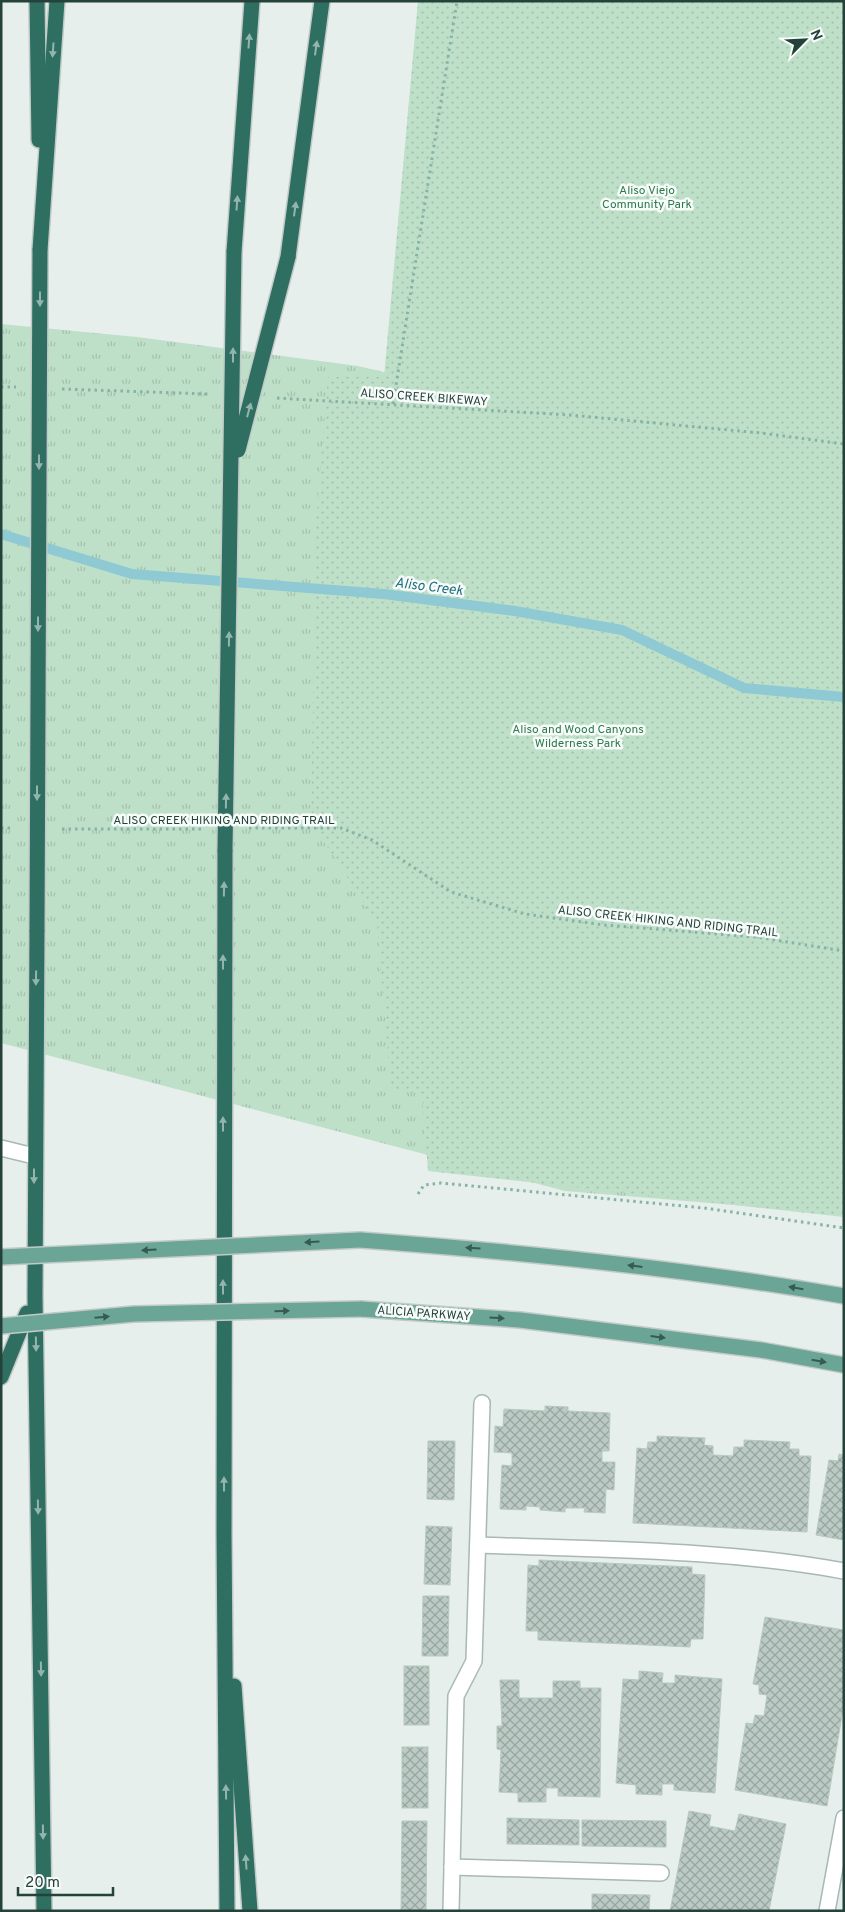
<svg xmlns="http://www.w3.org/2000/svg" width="845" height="1912" viewBox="0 0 845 1912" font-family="Overpass,sans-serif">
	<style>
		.grass { fill: url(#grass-tufts) }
		.park { fill: url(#park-dots) }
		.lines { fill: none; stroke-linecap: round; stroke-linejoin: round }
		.stream { stroke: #8ec9d4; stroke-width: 10 }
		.building { fill: url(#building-cross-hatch); stroke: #b8c9c2 }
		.minor-casing { stroke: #a8b8b2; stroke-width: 18 }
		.major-casing { stroke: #c2cac8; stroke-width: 18 }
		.highway-casing { stroke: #c2cac8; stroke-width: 18 }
		.path { stroke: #86b3a5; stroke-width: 3; stroke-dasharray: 2.5 4; stroke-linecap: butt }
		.minor { stroke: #fff; stroke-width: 15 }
		.major { stroke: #6aa596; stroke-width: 15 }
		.highway { stroke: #2f6f62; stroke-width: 15 }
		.major-bridge-casing { stroke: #c2cac8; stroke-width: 18; stroke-linecap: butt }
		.highway-bridge-casing { stroke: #c2cac8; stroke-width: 18; stroke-linecap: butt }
		.major-bridge { stroke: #6aa596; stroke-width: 15 }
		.highway-bridge { stroke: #2f6f62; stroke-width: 15 }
		.oneway { fill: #93b5ae }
		.oneway2 { fill: #365b51 }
		.labels { text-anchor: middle; stroke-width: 5; stroke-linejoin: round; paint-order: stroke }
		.park-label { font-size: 12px; fill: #2d7a4b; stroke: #f7fbf9 }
		.street-label { font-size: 12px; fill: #24423a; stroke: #f7fbf9 }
		.water-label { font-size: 14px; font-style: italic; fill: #1c6f80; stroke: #f7fbf9 }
	</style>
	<defs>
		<pattern id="grass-tufts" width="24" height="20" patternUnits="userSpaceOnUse" patternTransform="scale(1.25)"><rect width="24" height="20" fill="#bfe0c8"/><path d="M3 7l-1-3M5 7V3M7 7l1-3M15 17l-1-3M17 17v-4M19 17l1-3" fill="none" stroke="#a4c1ad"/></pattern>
		<pattern id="park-dots" width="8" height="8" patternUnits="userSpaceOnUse" patternTransform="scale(1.25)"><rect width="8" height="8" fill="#bfe0c8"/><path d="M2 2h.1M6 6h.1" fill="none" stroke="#a4c1ad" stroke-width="1.8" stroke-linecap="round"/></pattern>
		<pattern id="building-cross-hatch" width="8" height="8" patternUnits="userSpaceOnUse" patternTransform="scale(1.25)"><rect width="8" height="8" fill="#bbcac4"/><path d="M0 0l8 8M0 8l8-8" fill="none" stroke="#98a6a0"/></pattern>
	</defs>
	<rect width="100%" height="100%" fill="#e6efeb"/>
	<!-- grass -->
	<polygon class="grass" points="1,324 137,337 358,366 844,478 844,1214 565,1191 1,1043"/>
	<!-- park -->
	<polygon class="park" points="418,1 844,1 844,1217 428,1171 422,1094 391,1089 377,923 311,822 316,523 328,377 384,377"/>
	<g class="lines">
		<!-- stream -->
		<polyline class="stream" points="1,534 132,574 384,594 515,611 622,630 744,688 844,697"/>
	</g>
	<!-- building -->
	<g class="building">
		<polygon points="545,1406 568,1407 568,1411 610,1413 609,1451 602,1451 602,1462 615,1462 614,1490 606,1489 605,1513 584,1512 585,1508 565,1508 565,1512 540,1510 540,1507 526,1506 526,1510 500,1509 502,1465 512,1466 512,1453 494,1452 495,1426 503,1427 504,1409 545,1411"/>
		<polygon points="657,1436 705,1438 704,1445 713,1446 713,1455 733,1456 734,1447 744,1447 744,1440 790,1442 789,1449 799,1449 799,1456 811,1456 807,1532 633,1523 637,1448 647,1449 648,1442 657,1442"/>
		<polygon points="428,1441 455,1441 454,1500 427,1499"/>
		<polygon points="839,1454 844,1455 844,1540 816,1535 829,1460 838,1461"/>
		<polygon points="426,1526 452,1527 450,1585 424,1584"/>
		<polygon points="539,1560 692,1567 692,1574 705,1575 703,1639 691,1639 690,1647 538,1640 538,1631 526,1631 528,1565 539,1566"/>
		<polygon points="423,1596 449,1596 448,1656 422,1656"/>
		<polygon points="765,1617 844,1630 844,1703 827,1806 735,1790 746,1723 753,1724 755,1715 764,1716 767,1695 759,1694 759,1685 753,1684"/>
		<rect x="404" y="1666" width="25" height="59"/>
		<polygon points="639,1671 663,1673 662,1683 675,1683 675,1675 722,1679 715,1793 674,1790 674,1784 662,1784 662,1795 636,1794 636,1785 616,1783 623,1679 639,1680"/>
		<polygon points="500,1680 519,1680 519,1698 553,1698 553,1681 580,1681 580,1688 601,1688 600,1797 558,1796 558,1788 546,1788 546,1802 518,1802 518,1793 499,1792 501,1750 497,1749 497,1726 502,1726"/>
		<rect x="402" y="1747" width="26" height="61"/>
		<polygon points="689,1811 711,1815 709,1826 735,1831 739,1814 786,1824 769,1911 670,1911"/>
		<polygon points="507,1818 579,1820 579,1845 507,1844"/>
		<polygon points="582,1820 666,1821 666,1847 582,1846"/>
		<polygon points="402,1821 427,1821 426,1911 401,1911"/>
		<polygon points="592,1894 650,1895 649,1911 592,1911"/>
	</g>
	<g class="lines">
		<defs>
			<g id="minor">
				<polyline points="1,1148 34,1156"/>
				<path d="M478 1545C600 1550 724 1549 844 1571"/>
				<polyline points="452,1867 661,1873"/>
				<polyline points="451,1911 456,1696 474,1661 482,1403"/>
				<polyline points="827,1911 844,1818"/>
			</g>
			<g id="major">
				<path d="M360 1240C522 1252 684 1268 844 1296"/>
				<polyline points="361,1309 520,1320 761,1350 844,1365"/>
			</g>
			<g id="highway">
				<polyline points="37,1 39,140"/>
				<polyline points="40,250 57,1"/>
				<polyline points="234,252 252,1"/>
				<polyline points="288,257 322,1"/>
				<polyline points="225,850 224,1533 227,1911"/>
				<polyline points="37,930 35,1296 44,1911"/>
				<polyline points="1,1377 27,1313"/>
				<polyline points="234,1686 250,1911"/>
			</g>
		</defs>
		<!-- minor casing -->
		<use href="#minor" class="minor-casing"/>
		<!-- major casing -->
		<use href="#major" class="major-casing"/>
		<!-- highway casing -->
		<use href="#highway" class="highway-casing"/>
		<!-- path -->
		<g class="path">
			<polyline points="1,387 16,387"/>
			<polyline points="62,389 208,394"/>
			<polyline points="277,398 570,415 761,433 844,444"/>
			<polyline points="393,404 457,1"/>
			<polyline points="1,828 13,828"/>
			<polyline points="249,828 341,828 372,840 451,892 525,914 604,925 756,937 844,951"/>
			<polyline points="62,829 203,829"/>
			<polyline points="418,1194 424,1185 441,1183 704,1208 844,1228"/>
		</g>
		<!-- minor -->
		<use href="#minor" class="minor"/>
		<!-- major -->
		<use href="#major" class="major"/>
		<!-- highway -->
		<use href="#highway" class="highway"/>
		<defs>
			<g id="major-bridge">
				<polyline points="1,1257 360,1240"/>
				<polyline points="1,1326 134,1314 361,1309"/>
			</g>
			<g id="highway-bridge">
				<polyline points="238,450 288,257"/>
				<polyline points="225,850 234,252"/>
				<polyline points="37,930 40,250"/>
			</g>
		</defs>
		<!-- major-bridge casing -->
		<use href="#major-bridge" class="major-bridge-casing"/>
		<!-- highway-bridge casing -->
		<use href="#highway-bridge" class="highway-bridge-casing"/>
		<!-- major-bridge -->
		<use href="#major-bridge" class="major-bridge"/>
		<!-- highway-bridge -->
		<use href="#highway-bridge" class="highway-bridge"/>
	</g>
	<!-- one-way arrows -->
	<defs><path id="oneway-solid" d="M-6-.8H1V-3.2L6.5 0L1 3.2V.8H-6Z" transform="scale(1.25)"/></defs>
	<g class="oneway">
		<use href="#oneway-solid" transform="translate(249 41) rotate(-86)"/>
		<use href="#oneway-solid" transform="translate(316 48) rotate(-82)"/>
		<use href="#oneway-solid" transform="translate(53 50) rotate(94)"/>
		<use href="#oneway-solid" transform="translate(237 203) rotate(-86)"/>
		<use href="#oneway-solid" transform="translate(295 209) rotate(-82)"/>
		<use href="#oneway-solid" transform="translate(40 299) rotate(90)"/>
		<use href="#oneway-solid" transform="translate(233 355) rotate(-90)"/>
		<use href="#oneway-solid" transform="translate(249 410) rotate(-75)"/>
		<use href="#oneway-solid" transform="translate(39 462) rotate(90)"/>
		<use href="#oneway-solid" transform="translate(38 624) rotate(90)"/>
		<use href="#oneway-solid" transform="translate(229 639) rotate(-89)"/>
		<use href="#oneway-solid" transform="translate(37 793) rotate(90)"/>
		<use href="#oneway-solid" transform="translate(226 801) rotate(-89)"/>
		<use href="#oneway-solid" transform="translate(224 889) rotate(-89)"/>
		<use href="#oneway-solid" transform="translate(223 962) rotate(-90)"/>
		<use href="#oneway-solid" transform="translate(36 978) rotate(91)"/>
		<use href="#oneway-solid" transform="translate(223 1124) rotate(-90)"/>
		<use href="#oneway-solid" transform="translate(34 1176) rotate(90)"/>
		<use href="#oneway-solid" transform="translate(223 1287) rotate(-90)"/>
		<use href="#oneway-solid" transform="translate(36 1344) rotate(89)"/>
		<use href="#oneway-solid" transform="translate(224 1484) rotate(-90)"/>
		<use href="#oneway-solid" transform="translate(38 1507) rotate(89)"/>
		<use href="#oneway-solid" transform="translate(41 1669) rotate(89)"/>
		<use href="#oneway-solid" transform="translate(226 1792) rotate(-91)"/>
		<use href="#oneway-solid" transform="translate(43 1832) rotate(89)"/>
		<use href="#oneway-solid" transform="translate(246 1862) rotate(-94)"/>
	</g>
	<g class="oneway2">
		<use href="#oneway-solid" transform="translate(312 1242) rotate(177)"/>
		<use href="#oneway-solid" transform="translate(473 1248) rotate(-176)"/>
		<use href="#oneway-solid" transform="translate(149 1250) rotate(177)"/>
		<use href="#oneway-solid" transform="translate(635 1266) rotate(-173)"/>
		<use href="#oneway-solid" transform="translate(796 1288) rotate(-170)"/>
		<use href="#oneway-solid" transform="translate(282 1311) rotate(-1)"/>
		<use href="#oneway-solid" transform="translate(102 1317) rotate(-5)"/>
		<use href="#oneway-solid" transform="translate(497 1318) rotate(4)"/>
		<use href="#oneway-solid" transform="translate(658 1337) rotate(7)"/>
		<use href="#oneway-solid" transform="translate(819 1361) rotate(10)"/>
	</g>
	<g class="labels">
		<!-- park labels -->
		<g class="park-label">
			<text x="647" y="194">Aliso Viejo<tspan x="647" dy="14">Community Park</tspan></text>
			<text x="578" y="733">Aliso and Wood Canyons<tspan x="578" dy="14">Wilderness Park</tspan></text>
		</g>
		<!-- street labels -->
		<g class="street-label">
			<text transform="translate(424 397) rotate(4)" y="4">ALISO CREEK BIKEWAY</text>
			<text x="224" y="824">ALISO CREEK HIKING AND RIDING TRAIL</text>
			<text transform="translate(668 921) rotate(6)" y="4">ALISO CREEK HIKING AND RIDING TRAIL</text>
			<text transform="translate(424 1313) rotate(4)" y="4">ALICIA PARKWAY</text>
		</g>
		<!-- water labels -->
		<g class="water-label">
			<text transform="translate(429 586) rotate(7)" y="5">Aliso Creek</text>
		</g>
	</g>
	<!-- border -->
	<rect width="845" height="1912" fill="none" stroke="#24423a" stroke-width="5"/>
	<!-- north arrow -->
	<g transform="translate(805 40) rotate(66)" stroke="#f7fbf9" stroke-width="4" paint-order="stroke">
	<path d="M0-4L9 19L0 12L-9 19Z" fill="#24423a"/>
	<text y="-8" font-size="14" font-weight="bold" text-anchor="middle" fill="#24423a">N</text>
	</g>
	<!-- scale -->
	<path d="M18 1887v8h95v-8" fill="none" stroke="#24423a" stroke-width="2.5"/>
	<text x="25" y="1887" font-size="15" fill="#24423a" stroke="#f7fbf9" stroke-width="4" paint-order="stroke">20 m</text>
</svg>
